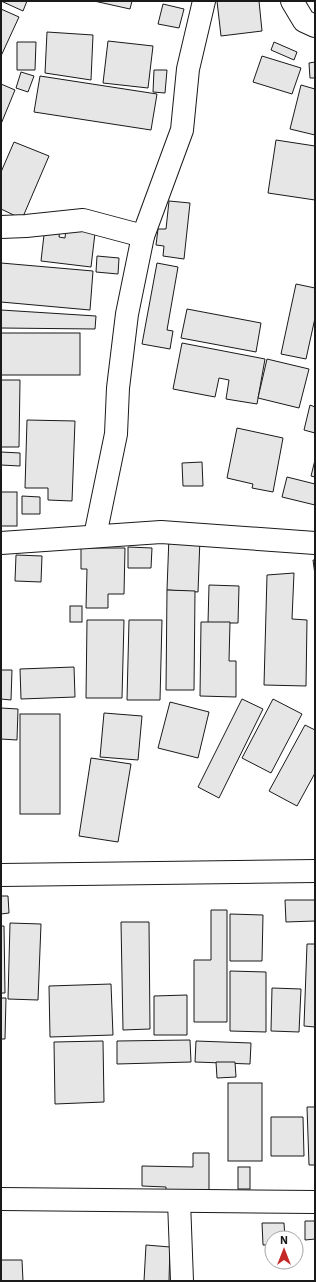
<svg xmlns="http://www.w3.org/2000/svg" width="316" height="1282" viewBox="0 0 316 1282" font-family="'IBM Plex Sans',sans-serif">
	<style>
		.building { fill: #e6e6e6; stroke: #1a1a1a }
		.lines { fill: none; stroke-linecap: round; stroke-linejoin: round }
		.minor-casing { stroke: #1a1a1a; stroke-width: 24 }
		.minor { stroke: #fff; stroke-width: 22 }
	</style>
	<rect width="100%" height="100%" fill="#fff"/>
	<!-- building -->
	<g class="building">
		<polygon points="1,1 27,1 23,11"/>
		<polygon points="94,1 132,1 130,9"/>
		<polygon points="217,1 259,1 262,31 221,36"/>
		<polygon points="163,4 184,9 179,28 158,24"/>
		<polygon points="1,9 19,17 1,56"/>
		<polygon points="47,32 93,35 91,80 45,73"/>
		<polygon points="108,41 153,46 148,88 103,83"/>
		<polygon points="17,42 36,42 35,70 17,70"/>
		<polygon points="274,42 297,52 294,60 271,50"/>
		<polygon points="262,56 301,68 292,94 253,82"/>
		<polygon points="315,62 315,78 310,78 309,63"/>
		<polygon points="154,70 167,70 165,93 153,92"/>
		<polygon points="21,72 34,76 28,92 16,88"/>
		<polygon points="40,76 157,94 151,130 34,112"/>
		<polygon points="1,84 15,90 1,124"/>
		<polygon points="301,85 315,89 315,135 290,129"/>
		<polygon points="276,140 315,146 315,200 268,193"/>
		<polygon points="14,142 49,156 22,219 1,209 1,172"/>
		<polygon points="169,201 190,203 184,259 163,256 164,246 156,245 158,229 166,229"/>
		<polygon points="45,226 60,228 59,237 65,238 66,229 95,233 91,267 41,261"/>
		<polygon points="97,256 119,258 118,274 96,272"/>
		<polygon points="1,263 93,271 90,310 1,302"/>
		<polygon points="157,263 178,267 167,330 173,331 170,349 142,344"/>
		<polygon points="296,284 315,288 315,318 306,359 281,354"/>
		<polygon points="187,309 261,323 256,352 181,338"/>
		<polygon points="1,310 96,316 95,329 1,328"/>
		<rect x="1" y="333" width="79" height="42"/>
		<polygon points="182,343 265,359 257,404 226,399 229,380 219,378 215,397 173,389"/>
		<polygon points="267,359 309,369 299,408 258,398"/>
		<polygon points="1,380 20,380 19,447 1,447"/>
		<polygon points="310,405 315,407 315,433 304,430"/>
		<polygon points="27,420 75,421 72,501 48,500 48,488 25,488"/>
		<polygon points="237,428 283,438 273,492 252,488 253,484 227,478"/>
		<polygon points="1,452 20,453 20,466 1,465"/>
		<polygon points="315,460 315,477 311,476"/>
		<polygon points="202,462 203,486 183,486 182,463"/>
		<polygon points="287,477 315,484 315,505 282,497"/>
		<rect x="1" y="492" width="16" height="34"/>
		<polygon points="22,496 40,497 40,514 22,514"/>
		<polygon points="169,536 200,538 198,592 167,590"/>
		<polygon points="128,547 152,548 151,568 128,568"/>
		<polygon points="81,548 125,548 124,594 108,594 108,608 86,608 87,569 81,569"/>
		<polygon points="16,555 42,556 41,582 15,581"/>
		<polygon points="313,560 315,560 315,575"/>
		<polygon points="294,573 292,619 307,620 306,686 264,685 267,575"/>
		<polygon points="209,585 239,586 238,623 208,623"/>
		<polygon points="167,590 195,591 194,690 166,690"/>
		<rect x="70" y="606" width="12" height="16"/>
		<polygon points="87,620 124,620 122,698 86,698"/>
		<polygon points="129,620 162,620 160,700 127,700"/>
		<polygon points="201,622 230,622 229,661 236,661 236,697 200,696"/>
		<polygon points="74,667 75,697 21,699 20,669"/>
		<polygon points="1,670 12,670 11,700 1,699"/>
		<polygon points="242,699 263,709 219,798 198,787"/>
		<polygon points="273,699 302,714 271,773 242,758"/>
		<polygon points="170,702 209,712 198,758 158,748"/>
		<polygon points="1,708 18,709 17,740 1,739"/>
		<polygon points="104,713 142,716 138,760 100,757"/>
		<rect x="20" y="714" width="40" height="100"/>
		<polygon points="305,725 315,730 315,773 297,806 269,791"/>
		<polygon points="91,758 131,764 118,842 79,836"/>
		<polygon points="1,896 8,896 9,913 1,914"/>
		<polygon points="285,900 315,900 315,921 286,922"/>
		<polygon points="211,910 227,910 227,1022 194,1022 194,960 211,960"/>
		<polygon points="230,914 263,915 262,961 230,961"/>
		<polygon points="121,922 149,922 150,1029 123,1030"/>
		<polygon points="10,923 41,924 38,1000 8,999"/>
		<polygon points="1,926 4,926 5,993 1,993"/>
		<polygon points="307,944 315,944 315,1027 304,1026"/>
		<polygon points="230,971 266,972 266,1032 230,1031"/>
		<polygon points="111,984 113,1035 50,1037 49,986"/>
		<polygon points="272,988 301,989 299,1032 271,1031"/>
		<polygon points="187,995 187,1035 154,1035 154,996"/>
		<polygon points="1,998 6,998 5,1039 1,1039"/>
		<polygon points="190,1040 191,1062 117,1064 117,1041"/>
		<polygon points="103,1041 104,1102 55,1104 54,1042"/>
		<polygon points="196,1041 251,1043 250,1064 195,1062"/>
		<polygon points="216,1062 235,1062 236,1077 217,1078"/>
		<rect x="228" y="1083" width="34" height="78"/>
		<polygon points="307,1107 315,1107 315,1165 309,1165"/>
		<polygon points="271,1117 303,1117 304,1156 271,1156"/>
		<polygon points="193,1153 209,1153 209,1195 166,1194 166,1187 142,1186 142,1166 193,1167"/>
		<rect x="238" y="1167" width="12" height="22"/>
		<polygon points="305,1221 315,1221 315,1239 305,1240"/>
		<polygon points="262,1223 284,1223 285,1238 272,1238 272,1245 263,1245"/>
		<polygon points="146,1245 170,1247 169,1281 144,1281"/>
		<polygon points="1,1260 22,1260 23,1281 1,1281"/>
	</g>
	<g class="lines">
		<defs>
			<g id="minor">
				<polyline points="292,1 304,21 315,26"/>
				<polyline points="1,227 26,226 83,220 143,236"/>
				<polyline points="95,536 116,434 118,388 127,314 143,236 182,130 188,69 204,1"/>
				<polyline points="1,543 161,532 315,543"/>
				<polyline points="1,875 315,871"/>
				<polyline points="1,1199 315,1202"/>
				<polyline points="179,1201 182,1281"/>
			</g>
		</defs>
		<!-- minor casing -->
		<use href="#minor" class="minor-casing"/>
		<!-- minor -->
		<use href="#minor" class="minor"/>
	</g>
	<!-- border -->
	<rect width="316" height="1282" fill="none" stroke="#1a1a1a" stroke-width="4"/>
	<!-- north arrow -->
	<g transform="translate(284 1250)"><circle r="19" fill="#ffffff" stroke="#a3a3a3"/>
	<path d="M0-3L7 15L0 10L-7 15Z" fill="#c62828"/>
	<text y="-6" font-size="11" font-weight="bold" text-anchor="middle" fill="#1a1a1a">N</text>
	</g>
</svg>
